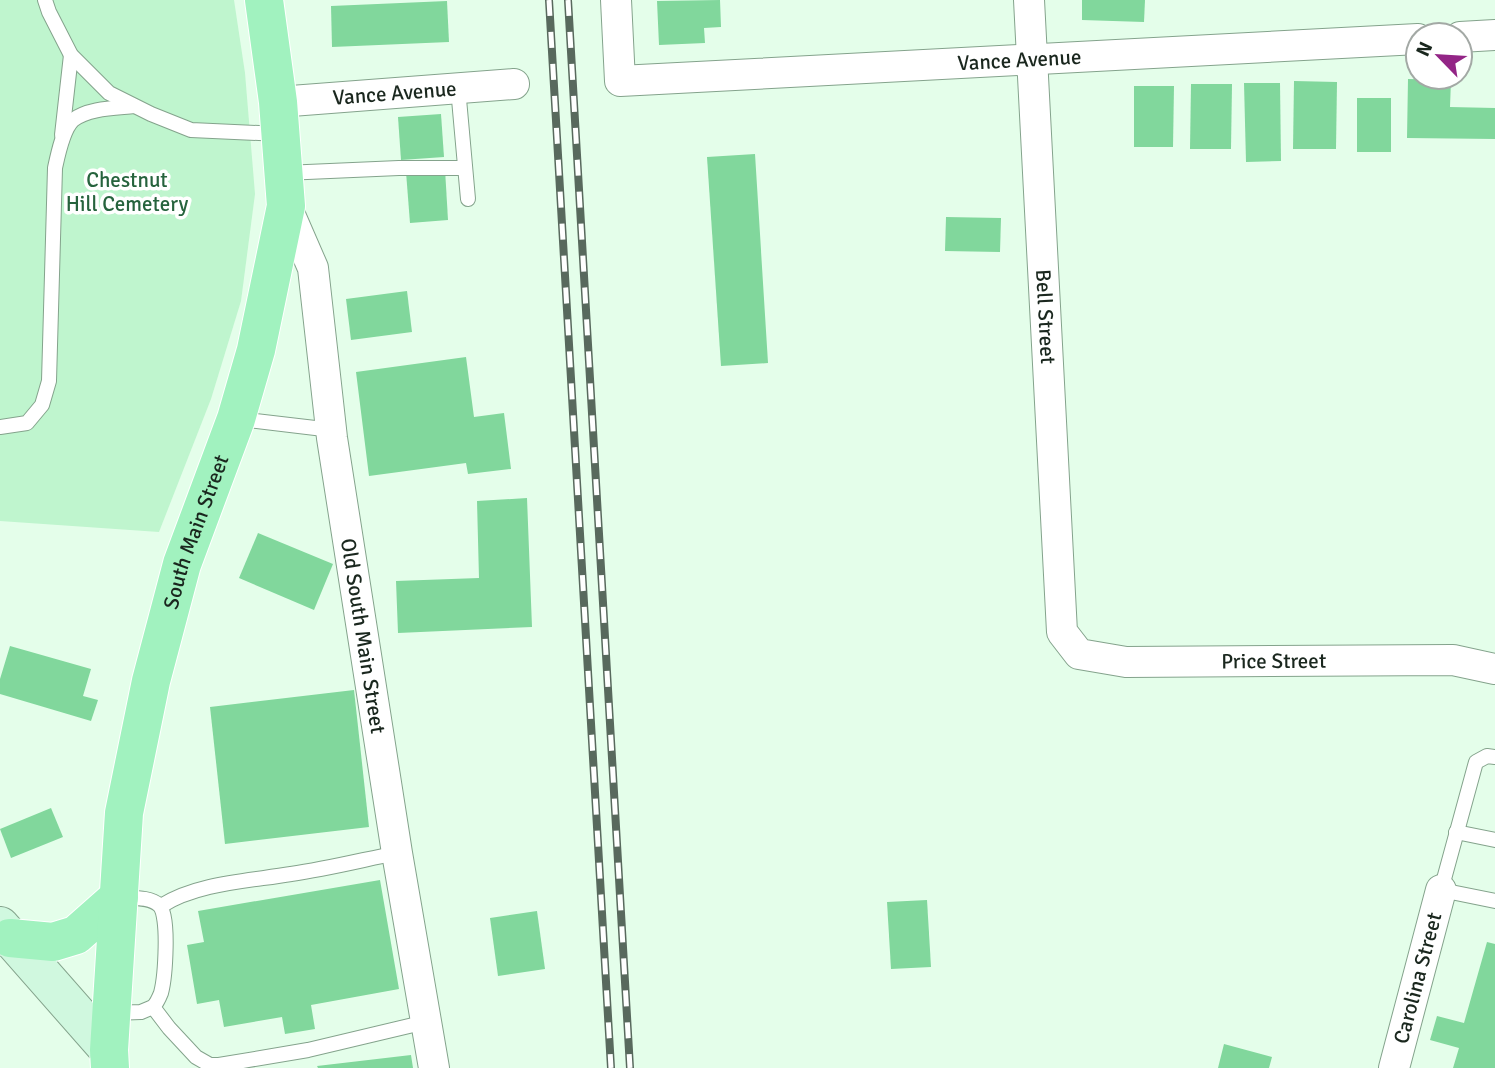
<svg xmlns="http://www.w3.org/2000/svg" width="1495" height="1068" viewBox="0 0 1495 1068" font-family="Signika,sans-serif">
	<style>
		.green { fill: #bff5ce }
		.building { fill: #81d79c }
		.lines { fill: none; stroke-linecap: round; stroke-linejoin: round }
		.lane-casing { stroke: #84a38c; stroke-width: 16 }
		.street-casing { stroke: #84a38c; stroke-width: 32 }
		.secondary-casing { stroke: #84a38c; stroke-width: 40 }
		.primary-casing { stroke: #fff; stroke-width: 40 }
		.lane { stroke: #fff; stroke-width: 14 }
		.street { stroke: #fff; stroke-width: 30 }
		.secondary { stroke: #d0f8df; stroke-width: 38 }
		.primary { stroke: #a1f2bf; stroke-width: 38 }
		.rail-casing { stroke: #58695d; stroke-width: 8 }
		.rail { stroke: #fff; stroke-width: 5; stroke-dasharray: 16; stroke-linecap: butt }
		.labels { text-anchor: middle; stroke-width: 7; stroke-linejoin: round; paint-order: stroke }
		.street-label { font-size: 21px; fill: #1a271e; stroke: #fff }
		.park-label { font-size: 21px; fill: #26633d; stroke: #fff }
	</style>
	<rect width="100%" height="100%" fill="#e4feea"/>
	<!-- green -->
	<polygon class="green" points="0,0 234,0 245,73 255,194 241,301 211,399 159,532 0,521"/>
	<!-- building -->
	<g class="building">
		<polygon points="720,0 721,27 704,28 705,43 659,45 657,1"/>
		<polygon points="1082,0 1145,0 1144,22 1082,20"/>
		<polygon points="447,1 449,42 332,47 331,6"/>
		<polygon points="1408,79 1451,80 1450,107 1495,108 1495,139 1407,138"/>
		<polygon points="1294,81 1337,82 1336,149 1293,149"/>
		<polygon points="1244,83 1280,83 1281,161 1246,162"/>
		<polygon points="1191,84 1232,84 1231,149 1190,149"/>
		<polygon points="1134,86 1174,86 1173,147 1134,147"/>
		<rect x="1357" y="98" width="34" height="54"/>
		<polygon points="441,114 444,157 401,160 398,117"/>
		<polygon points="755,154 768,363 721,366 707,157"/>
		<polygon points="445,169 448,220 410,223 406,172"/>
		<polygon points="946,217 1001,218 1000,252 945,251"/>
		<polygon points="407,291 412,332 351,340 346,299"/>
		<polygon points="466,357 474,417 504,413 511,469 468,474 466,463 369,476 356,372"/>
		<polygon points="527,498 532,627 398,633 396,581 479,578 477,501"/>
		<polygon points="258,533 333,564 314,610 239,578"/>
		<polygon points="10,646 91,669 83,696 98,700 91,721 0,694 0,679"/>
		<polygon points="354,690 369,827 225,844 210,707"/>
		<polygon points="51,808 63,837 11,858 0,829"/>
		<polygon points="380,880 399,989 311,1005 315,1029 285,1034 282,1017 224,1027 219,1000 197,1004 187,945 204,942 198,911"/>
		<polygon points="927,900 931,967 891,969 887,902"/>
		<polygon points="537,911 545,969 498,976 490,918"/>
		<polygon points="1487,942 1495,944 1495,1068 1453,1068 1459,1048 1430,1040 1437,1016 1464,1023"/>
		<polygon points="1224,1044 1272,1057 1269,1068 1218,1068"/>
		<polygon points="411,1055 413,1068 318,1068 317,1066"/>
	</g>
	<g class="lines">
		<defs>
			<g id="lane">
				<polyline points="45,0 49,12 71,55 109,93 151,114 191,130 279,134"/>
				<polyline points="458,88 468,199"/>
				<polyline points="62,135 71,55"/>
				<polyline points="284,173 399,168 465,168"/>
				<polyline points="239,419 332,430"/>
				<path d="M0 427 27 423 42 405 49 381 55 168C58 154 63 129 73 120 88 108 116 108 134 106"/>
				<polyline points="1495,757 1487,756 1476,762 1441,890 1495,901"/>
				<polyline points="1456,832 1495,840"/>
				<path d="M161 906C197 883 249 881 291 874 327 869 362 860 397 853"/>
				<polyline points="153,1007 169,1028 196,1057 210,1065 219,1065 308,1050 426,1022"/>
				<path d="M113 1013 141 1012 153 1007C157 1003 159 998 161 993 165 978 170 915 159 905 150 897 133 898 121 897"/>
			</g>
			<g id="street">
				<path id="s1" d="M616 0 620 81 1418 39"/>
				<path id="s2" d="M1029 0 1062 632 1079 654 1126 662 1453 660 1495 669"/>
				<polyline points="1460,37 1495,35"/>
				<path id="s3" d="M278 102 514 84"/>
				<path id="s4" d="M286 206 313 268 332 438 397 853 434 1068"/>
				<path id="s5" d="M1394 1068 1441 890"/>
			</g>
			<polyline id="secondary" points="0,926 109,1050"/>
			<g id="primary">
				<polyline points="10,938 53,942 76,935 119,897"/>
				<path id="s6" d="M110 1068 109 1050 124 813 151 681 182 564 236 419 256 350 286 206 278 102 264 0"/>
			</g>
		</defs>
		<!-- lane casing -->
		<use href="#lane" class="lane-casing"/>
		<!-- street casing -->
		<use href="#street" class="street-casing"/>
		<!-- secondary casing -->
		<use href="#secondary" class="secondary-casing"/>
		<!-- primary casing -->
		<use href="#primary" class="primary-casing"/>
		<!-- lane -->
		<use href="#lane" class="lane"/>
		<!-- street -->
		<use href="#street" class="street"/>
		<!-- secondary -->
		<use href="#secondary" class="secondary"/>
		<!-- primary -->
		<use href="#primary" class="primary"/>
		<defs>
			<g id="rail">
				<polyline points="549,0 611,1068"/>
				<polyline points="568,0 630,1068"/>
			</g>
		</defs>
		<!-- rail casing -->
		<use href="#rail" class="rail-casing"/>
		<!-- rail -->
		<use href="#rail" class="rail"/>
	</g>
	<g class="labels">
		<!-- street labels -->
		<g class="street-label">
			<text dy="7" stroke="none"><textPath href="#s1" startOffset="481">Vance Avenue</textPath></text>
			<text dy="7" stroke="none"><textPath href="#s3" startOffset="117">Vance Avenue</textPath></text>
			<text dy="7" stroke="none"><textPath href="#s2" startOffset="317">Bell Street</textPath></text>
			<text dy="7" stroke="none"><textPath href="#s6" startOffset="546">South Main Street</textPath></text>
			<text dy="7" stroke="none"><textPath href="#s4" startOffset="439">Old South Main Street</textPath></text>
			<text dy="7" stroke="none"><textPath href="#s2" startOffset="856">Price Street</textPath></text>
			<text dy="7" stroke="none"><textPath href="#s5" startOffset="93">Carolina Street</textPath></text>
		</g>
		<!-- park labels -->
		<g class="park-label">
			<text x="127" y="187">Chestnut<tspan x="127" dy="24">Hill Cemetery</tspan></text>
		</g>
	</g>
	<!-- north arrow -->
	<g transform="translate(1439 56) rotate(295)"><circle r="33" fill="#ffffff" stroke="#a3a9a5" stroke-width="2"/>
	<path d="M0-5L12 26L0 18L-12 26Z" fill="#932586"/>
	<text y="-10" font-size="19" font-weight="bold" text-anchor="middle" fill="#1a271e">N</text>
	</g>
</svg>
